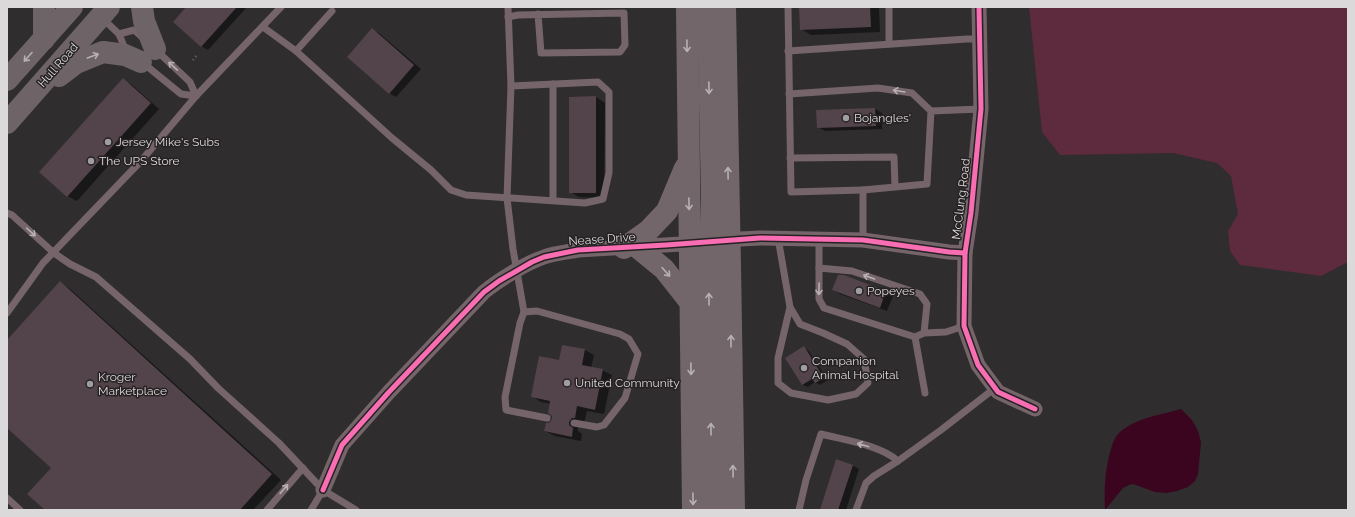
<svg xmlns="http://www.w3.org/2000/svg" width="1355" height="517" viewBox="0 0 1355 517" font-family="Raleway,sans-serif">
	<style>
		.green { fill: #5d2a3e }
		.water { fill: #3b041f }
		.shadow { fill: #0007 }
		.building { fill: #53434a }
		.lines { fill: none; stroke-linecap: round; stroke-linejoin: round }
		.path { stroke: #72686c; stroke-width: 2.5; stroke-dasharray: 1 3; stroke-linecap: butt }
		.service { stroke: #75646a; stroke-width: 7 }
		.minor { stroke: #75646a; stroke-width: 15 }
		.primary { stroke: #72666a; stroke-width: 22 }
		.trunk { stroke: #6e6468; stroke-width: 22 }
		.cycleway-casing { stroke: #262223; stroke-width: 8 }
		.cycleway { stroke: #f96db3; stroke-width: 5 }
		.oneway { stroke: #b7b1b3 }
		.oneway2 { stroke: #b6b0b2 }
		.oneway3 { stroke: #b8b0b3 }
		.poi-dot { fill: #9f9d9e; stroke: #262223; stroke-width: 1.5 }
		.labels { text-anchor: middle; stroke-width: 3; stroke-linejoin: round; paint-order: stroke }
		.street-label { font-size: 12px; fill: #dcd9da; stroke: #262223 }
		.poi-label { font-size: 12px; fill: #dcd9da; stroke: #262223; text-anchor: start }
	</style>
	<rect width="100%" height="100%" fill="#2f2d2e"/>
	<!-- green -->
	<polygon class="green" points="1029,7 1348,7 1348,262 1321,276 1240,265 1230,251 1228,231 1238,214 1231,176 1217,163 1173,153 1060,155 1042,132"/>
	<!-- water -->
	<path class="water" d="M1181 409 1192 420 1198 431 1201 442 1198 474 1195 481 1188 487 1177 491 1166 493 1155 492 1133 484 1129 485 1123 488 1105 510C1104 489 1105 469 1111 449 1113 443 1114 438 1119 433 1135 418 1160 415 1181 409Z"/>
	<!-- shadow -->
	<g class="shadow">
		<polygon points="188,7 247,7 208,50 201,46"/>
		<polygon points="800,7 879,7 880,32 811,35 801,29"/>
		<polygon points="372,29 379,33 421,69 396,97 389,93"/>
		<polygon points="123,80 132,85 159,109 77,201 67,196"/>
		<polygon points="596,97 605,103 604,198 579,197 570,192"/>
		<polygon points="875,109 882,113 882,129 825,131 818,127"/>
		<polygon points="843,276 886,292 893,296 887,311 840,294 833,290"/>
		<polygon points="60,283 69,288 281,480 253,510 46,510 52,468 7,427 7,341"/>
		<polygon points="563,346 585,350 594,355 591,368 602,370 612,375 604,414 587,411 584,423 578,427 578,431 582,434 581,441 555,436 545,431 553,420 551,404 541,402 532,396 560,362"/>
		<polygon points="804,348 808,350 828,380 820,385 815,382 808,387 803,385 787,359"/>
		<polygon points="852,465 859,469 846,510 824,510"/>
	</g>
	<!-- building -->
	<g class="building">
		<polygon points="186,7 237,7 201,47 173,22"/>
		<polygon points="799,7 870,7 871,27 800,30"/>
		<polygon points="372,28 414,65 389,94 347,57"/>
		<polygon points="123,78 151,103 67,197 39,172"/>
		<polygon points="596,96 596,193 569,193 569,97"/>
		<polygon points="875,108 876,126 817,128 816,110"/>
		<polygon points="838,275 844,275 886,291 880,308 832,290"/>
		<polygon points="60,281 272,474 240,510 45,510 27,494 51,468 7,428 7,340"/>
		<polygon points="562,345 585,349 582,365 603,369 595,410 577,406 575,418 572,418 569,422 569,425 573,428 572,437 544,431 546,423 549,423 552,419 552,416 548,413 550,401 531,397 539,356 559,360"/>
		<polygon points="804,346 824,378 815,383 812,379 802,385 785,358"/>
		<polygon points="836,459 853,465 838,510 820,510"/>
	</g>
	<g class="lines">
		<!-- path -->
		<polyline class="path" points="193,60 197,55"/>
		<!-- service -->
		<g class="service">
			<polyline points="508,7 511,86 507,198 513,249 524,312 537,311 620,334 629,339 638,354 625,398 604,425 597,427 574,423"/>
			<polyline points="788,7 791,192 863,190"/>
			<polyline points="889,7 889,44"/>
			<polyline points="508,17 518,15 624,13 625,45 620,52 541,53 538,14"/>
			<polyline points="102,18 119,34 125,49 127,51"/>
			<polyline points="263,27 296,51 392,138 431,170 451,190 466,195 585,203 603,199 609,173 609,92 598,82 511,86"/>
			<polyline points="119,34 134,30 143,38"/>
			<polyline points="157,51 190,82 196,96"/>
			<polyline points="296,51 332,11"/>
			<polyline points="788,51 967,39 979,39"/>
			<polyline points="143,63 181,94 196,96"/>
			<polyline points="789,94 878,88 912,93 931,111"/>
			<polyline points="790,158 894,157 895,186"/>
			<polyline points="553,200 553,84"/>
			<polyline points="7,213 12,215 54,253 70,264 96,277 190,359 218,388 279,443 323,490 356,510"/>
			<polyline points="778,238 790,307 800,324 823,333 847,344 864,359 868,383 856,394 828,400 791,393 778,383 778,358 790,307"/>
			<polyline points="819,239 819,268"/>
			<polyline points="863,240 863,190 927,184 931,111 981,109"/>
			<polyline points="524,312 520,323 505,397 506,410 547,418"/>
			<polyline points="7,313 43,263 141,161 196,96 281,7"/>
			<polyline points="924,333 927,304 920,294 852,271 819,268 819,299 824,308 915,337 924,333 946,332 964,326"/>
			<polyline points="915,337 925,393"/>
			<polyline points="7,498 20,510"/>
			<polyline points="267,510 303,468"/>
			<polyline points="311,510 323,490"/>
			<path d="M799 510 806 480 821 434C844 440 880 445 898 461"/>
			<polyline points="856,510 866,483 874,476 898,461 941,430 995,388"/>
		</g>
		<!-- minor -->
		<g class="minor">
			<polyline points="979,7 981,109 971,213 965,253 964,326 978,365 998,392 1035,409"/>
			<polyline points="721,240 760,238 863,240 949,252 965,253"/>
			<path d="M323 490 342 445 389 392 484 292C499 280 526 263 544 257 555 253 567 252 578 250L699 243"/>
		</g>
		<!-- primary -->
		<g class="primary">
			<polyline points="687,7 693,510"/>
			<polyline points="708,7 712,197 709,286 713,510"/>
			<polyline points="725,7 730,266 734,510"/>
			<polyline points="637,247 664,269 690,302"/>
			<polyline points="624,248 648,231 667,211 685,168"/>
		</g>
		<!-- trunk -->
		<g class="trunk">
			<polyline points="44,7 44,39"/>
			<polyline points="142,7 144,21 155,49"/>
			<polyline points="59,76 76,63 103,52 125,55 141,62"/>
			<polyline points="7,80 72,7"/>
			<polyline points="7,123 109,7"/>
		</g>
		<defs>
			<g id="cycleway">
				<polyline points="979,7 981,109 971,213 965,253 964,326 978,365 998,392 1035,409"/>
				<polyline points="323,490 342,445 389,392 484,292 499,281 532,262 544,257 578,250 666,245 760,238 863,240 949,252 965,253"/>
			</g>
		</defs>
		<!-- cycleway casing -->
		<use href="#cycleway" class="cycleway-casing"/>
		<!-- cycleway -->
		<use href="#cycleway" class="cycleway"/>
	</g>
	<!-- one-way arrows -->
	<defs><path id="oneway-shaft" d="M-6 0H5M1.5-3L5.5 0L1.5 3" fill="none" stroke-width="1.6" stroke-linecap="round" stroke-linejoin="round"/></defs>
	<g class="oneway">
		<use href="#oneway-shaft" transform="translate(687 46) rotate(89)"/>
		<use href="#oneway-shaft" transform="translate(709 88) rotate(89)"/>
		<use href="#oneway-shaft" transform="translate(728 173) rotate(-91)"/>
		<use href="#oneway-shaft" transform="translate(689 204) rotate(89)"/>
		<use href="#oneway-shaft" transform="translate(666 272) rotate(48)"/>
		<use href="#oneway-shaft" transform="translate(709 299) rotate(-91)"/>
		<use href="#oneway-shaft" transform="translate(731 341) rotate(-91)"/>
		<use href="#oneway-shaft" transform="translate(691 369) rotate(89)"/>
		<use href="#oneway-shaft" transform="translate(711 429) rotate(-91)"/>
		<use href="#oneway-shaft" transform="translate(733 471) rotate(-91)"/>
		<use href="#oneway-shaft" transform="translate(693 499) rotate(89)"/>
	</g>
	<g class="oneway2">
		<use href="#oneway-shaft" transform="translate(93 56) rotate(-20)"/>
		<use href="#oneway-shaft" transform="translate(28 57) rotate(132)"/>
	</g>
	<g class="oneway3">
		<use href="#oneway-shaft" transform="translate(173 66) rotate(-137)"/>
		<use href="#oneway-shaft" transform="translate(899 91) rotate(-171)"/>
		<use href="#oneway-shaft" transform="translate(31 232) rotate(42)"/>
		<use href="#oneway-shaft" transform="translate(869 277) rotate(-161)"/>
		<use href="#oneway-shaft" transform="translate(819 289) rotate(91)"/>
		<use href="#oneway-shaft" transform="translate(863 445) rotate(-164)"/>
		<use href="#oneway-shaft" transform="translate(284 489) rotate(-50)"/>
	</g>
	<!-- markers -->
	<g class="poi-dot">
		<circle cx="846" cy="118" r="4"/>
		<circle cx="108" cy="142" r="4"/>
		<circle cx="91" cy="161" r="4"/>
		<circle cx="859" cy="291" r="4"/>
		<circle cx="804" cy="368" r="4"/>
		<circle cx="567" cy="383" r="4"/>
		<circle cx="90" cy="384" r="4"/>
	</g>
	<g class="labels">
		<!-- street labels -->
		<g class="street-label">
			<text transform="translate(58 65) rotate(-49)" y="4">Hull Road</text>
			<text transform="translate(961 199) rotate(-83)" y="4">McClung Road</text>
			<text transform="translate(602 239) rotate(-4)" y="4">Nease Drive</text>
		</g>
		<!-- poi labels -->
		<g class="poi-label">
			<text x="854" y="122">Bojangles'</text>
			<text x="116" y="146">Jersey Mike's Subs</text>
			<text x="99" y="165">The UPS Store</text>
			<text x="867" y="295">Popeyes</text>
			<text x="812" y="365">Companion<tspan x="812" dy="14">Animal Hospital</tspan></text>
			<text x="98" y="381">Kroger<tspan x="98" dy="14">Marketplace</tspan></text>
			<text x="575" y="387">United Community</text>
		</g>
	</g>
	<!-- border -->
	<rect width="1355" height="517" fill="none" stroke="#dcd9da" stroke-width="16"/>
</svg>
